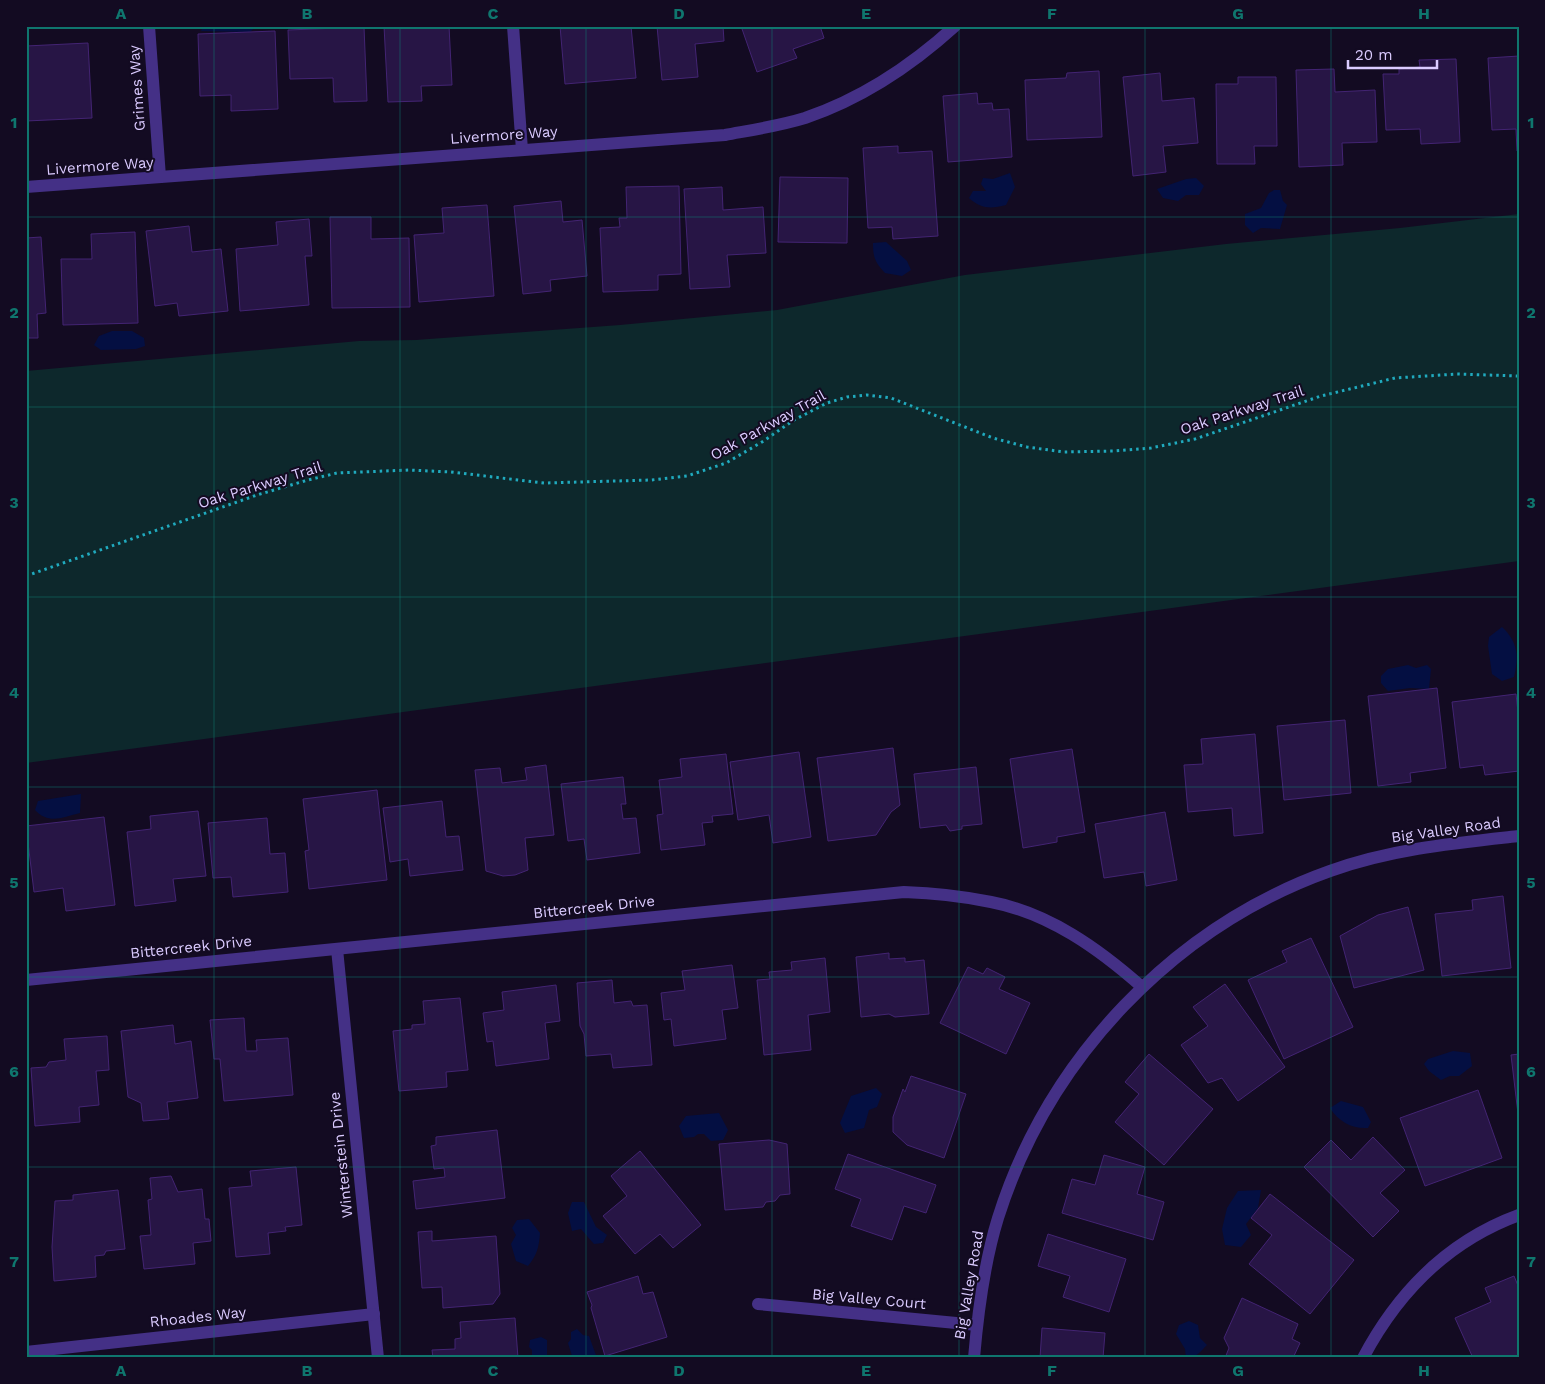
<svg xmlns="http://www.w3.org/2000/svg" width="1545" height="1384" viewBox="0 0 1545 1384" font-family="'Work Sans',sans-serif">
	<style>
		.green { fill: #0d282c }
		.water { fill: #040f42 }
		.building { fill: #271545; stroke: #432473 }
		.lines { fill: none; stroke-linecap: round; stroke-linejoin: round }
		.path { stroke: #20aabe; stroke-width: 3; stroke-dasharray: 2.5 4; stroke-linecap: butt }
		.minor { stroke: #443086; stroke-width: 12 }
		.grid { fill: none; stroke: #0f766e; stroke-width: 1; stroke-opacity: 0.55 }
		.labels { text-anchor: middle; stroke-width: 4; stroke-linejoin: round; paint-order: stroke }
		.street-label { font-size: 15px; fill: #dbcbff; stroke: #130b22 }
		.neatline { fill: none; stroke: #0f766e; stroke-width: 2 }
		.grid-label { font-size: 16px; text-anchor: middle; font-weight: bold; fill: #0f766e }
	</style>
	<rect width="100%" height="100%" fill="#130b22"/>
	<!-- green -->
	<polygon class="green" points="1519,214 1519,561 26,763 26,371 359,341 416,340 620,325 777,310 965,275 1226,244 1400,228"/>
	<!-- water -->
	<g class="water">
		<polygon points="203,26 257,26 250,32 201,31"/>
		<path d="M1010 173 1015 187 1006 205C991 209 981 209 969 198L973 191H986L981 184 983 178 993 179Z"/>
		<polygon points="1196,178 1204,186 1199,195 1186,195 1178,201 1163,198 1157,189 1186,179"/>
		<polygon points="1274,190 1280,190 1283,201 1287,205 1280,229 1261,228 1253,233 1245,225 1245,214 1261,208 1269,193"/>
		<path d="M886 242 907 261 911 270 902 276 885 273C875 262 873 258 873 243Z"/>
		<polygon points="112,331 132,331 144,338 145,346 136,349 101,350 94,345 99,336"/>
		<path d="M1502 627C1518 642 1519 656 1514 677L1502 681 1492 674 1488 646 1489 637Z"/>
		<polygon points="1408,665 1416,668 1427,665 1431,669 1429,689 1410,688 1388,691 1381,683 1381,676 1388,669"/>
		<path d="M81 794 80 813C63 817 49 825 35 810L38 801Z"/>
		<polygon points="1453,1051 1470,1053 1472,1066 1459,1076 1450,1076 1441,1080 1429,1071 1424,1064 1428,1059"/>
		<polygon points="876,1088 882,1094 877,1107 869,1110 864,1128 845,1133 840,1123 851,1096"/>
		<path d="M1341 1101 1363 1107 1371 1122 1368 1128C1352 1129 1339 1122 1330 1108Z"/>
		<polygon points="719,1113 728,1130 723,1140 711,1141 704,1134 698,1134 694,1137 684,1138 679,1126 686,1116"/>
		<polygon points="1261,1190 1258,1208 1246,1224 1251,1235 1241,1247 1225,1245 1222,1229 1227,1208 1238,1191"/>
		<polygon points="572,1202 584,1202 596,1227 607,1235 603,1243 594,1244 581,1229 572,1231 568,1213"/>
		<path d="M529 1219 540 1233C539 1247 537 1255 528 1266L516 1261 511 1244 516 1235 512 1228 517 1220Z"/>
		<path d="M1189 1321 1198 1325 1200 1338 1207 1345C1200 1352 1196 1358 1186 1358L1185 1349 1176 1334 1179 1325Z"/>
		<polygon points="577,1329 583,1335 589,1336 597,1358 565,1358 565,1355 572,1356 568,1343 571,1339 571,1332"/>
		<polygon points="541,1337 547,1340 547,1358 532,1358 532,1350 529,1347 530,1340"/>
	</g>
	<!-- building -->
	<g class="building">
		<polygon points="384,26 449,26 452,85 421,86 422,101 388,102"/>
		<polygon points="560,26 631,26 636,78 565,84"/>
		<polygon points="657,26 723,26 724,41 695,44 698,77 662,80"/>
		<polygon points="741,26 820,26 824,38 793,49 797,58 757,72"/>
		<polygon points="364,27 367,101 334,102 333,78 290,79 288,30"/>
		<polygon points="275,31 278,109 231,111 231,95 200,96 198,34"/>
		<polygon points="88,43 92,118 26,121 26,46"/>
		<polygon points="1519,56 1519,151 1517,151 1516,129 1492,130 1488,58"/>
		<polygon points="1456,59 1460,142 1421,144 1420,129 1386,130 1383,74 1399,74 1399,69 1420,67 1419,60"/>
		<polygon points="1334,69 1335,92 1375,90 1377,142 1342,143 1343,165 1299,167 1296,70"/>
		<polygon points="1099,71 1102,137 1027,140 1025,80 1066,78 1067,73"/>
		<polygon points="1160,73 1162,101 1194,98 1198,143 1163,146 1166,172 1133,176 1123,77"/>
		<polygon points="1238,77 1276,77 1277,146 1254,146 1255,164 1217,164 1216,84 1238,84"/>
		<polygon points="977,93 978,104 992,103 993,110 1009,109 1012,157 948,162 943,96"/>
		<polygon points="898,146 898,153 932,151 938,236 893,239 892,227 868,228 863,148"/>
		<polygon points="780,177 848,178 847,243 778,242"/>
		<polygon points="679,186 681,274 658,275 658,290 603,292 600,228 620,227 619,218 627,218 626,187"/>
		<polygon points="722,187 723,210 763,207 766,253 727,255 730,287 690,289 684,189"/>
		<polygon points="561,201 563,222 582,220 587,276 550,280 551,291 523,294 514,206"/>
		<polygon points="487,205 494,296 419,302 414,235 444,233 442,208"/>
		<polygon points="330,217 371,217 371,239 409,238 410,307 332,308"/>
		<polygon points="309,219 312,256 305,256 309,305 240,311 236,249 278,245 276,222"/>
		<polygon points="189,226 192,252 221,249 228,311 179,316 177,303 155,306 146,231"/>
		<polygon points="135,232 138,323 63,325 61,259 92,259 91,234"/>
		<polygon points="41,237 46,313 37,314 38,338 26,338 26,238"/>
		<polygon points="1437,688 1446,768 1410,773 1411,782 1378,786 1368,696"/>
		<polygon points="1516,694 1519,721 1519,771 1485,775 1483,765 1460,768 1452,702"/>
		<polygon points="1345,720 1351,793 1284,800 1277,726"/>
		<polygon points="1255,734 1263,833 1234,836 1232,808 1188,812 1184,765 1203,764 1201,739"/>
		<polygon points="893,748 900,805 891,812 876,835 828,841 817,758"/>
		<polygon points="1072,749 1085,832 1057,837 1057,842 1023,848 1010,759"/>
		<polygon points="799,752 811,837 773,843 769,815 738,820 730,762"/>
		<polygon points="726,754 733,814 712,816 713,822 702,823 705,845 661,850 657,815 663,814 659,780 682,777 680,759"/>
		<polygon points="546,765 554,835 525,838 528,870 515,875 503,876 486,871 475,770 500,768 502,783 527,780 525,768"/>
		<polygon points="976,767 982,824 962,826 962,829 950,831 946,825 920,828 914,774"/>
		<polygon points="623,777 626,804 621,804 623,819 636,818 640,853 587,860 584,839 568,841 561,784"/>
		<polygon points="377,790 387,880 309,889 305,851 309,850 303,799"/>
		<polygon points="442,801 446,837 459,836 463,870 410,876 408,859 390,862 383,808"/>
		<polygon points="198,811 206,876 173,879 176,901 135,906 127,832 151,829 150,816"/>
		<polygon points="1165,812 1177,880 1146,886 1144,872 1104,878 1095,824"/>
		<polygon points="104,817 115,905 66,911 63,888 34,892 26,826"/>
		<polygon points="267,818 270,854 285,853 288,892 233,897 231,877 213,878 208,823"/>
		<polygon points="1503,896 1511,968 1442,976 1435,914 1473,910 1472,900"/>
		<polygon points="1408,907 1424,970 1354,988 1340,936 1378,915"/>
		<polygon points="1311,938 1353,1027 1284,1059 1248,980 1287,962 1282,951"/>
		<polygon points="889,953 889,959 905,958 905,962 924,960 929,1014 895,1017 889,1014 861,1017 856,957"/>
		<polygon points="825,958 830,1012 808,1015 811,1050 764,1055 757,980 770,979 769,972 792,970 791,962"/>
		<polygon points="732,965 738,1008 722,1010 726,1039 674,1046 671,1019 664,1020 661,993 685,990 682,971"/>
		<polygon points="968,967 983,974 987,968 1005,977 999,989 1030,1003 1006,1054 940,1023"/>
		<polygon points="612,980 614,1003 631,1001 633,1006 647,1005 652,1065 613,1068 611,1054 586,1056 584,1034 580,1026 577,983"/>
		<polygon points="1225,984 1285,1067 1238,1101 1222,1078 1208,1083 1181,1045 1208,1026 1193,1007"/>
		<polygon points="556,985 560,1021 545,1023 549,1059 496,1066 493,1041 487,1042 483,1013 504,1010 502,992"/>
		<polygon points="460,998 468,1070 446,1072 447,1087 399,1091 393,1031 412,1029 412,1025 425,1024 423,1001"/>
		<polygon points="244,1018 246,1051 257,1051 256,1040 288,1038 293,1095 224,1101 220,1059 214,1059 210,1020"/>
		<polygon points="173,1025 175,1044 191,1041 198,1098 167,1102 169,1119 143,1121 141,1103 128,1097 121,1031"/>
		<polygon points="107,1036 109,1070 96,1071 99,1105 79,1107 80,1122 35,1126 31,1068 46,1067 49,1062 66,1060 64,1039"/>
		<polygon points="1149,1054 1213,1109 1164,1165 1115,1122 1139,1094 1125,1082"/>
		<polygon points="1519,1054 1519,1122 1511,1055"/>
		<polygon points="911,1076 966,1094 944,1158 907,1145 893,1132 893,1117 903,1089 905,1092"/>
		<polygon points="1478,1090 1502,1158 1425,1186 1400,1118"/>
		<polygon points="497,1130 505,1198 416,1209 413,1181 445,1177 444,1168 434,1169 431,1146 436,1145 436,1137"/>
		<polygon points="1373,1137 1405,1170 1380,1193 1399,1211 1373,1237 1304,1167 1331,1140 1351,1160"/>
		<polygon points="769,1140 787,1144 790,1194 780,1195 775,1201 766,1202 763,1207 725,1210 719,1144"/>
		<polygon points="640,1151 701,1225 673,1248 660,1234 635,1254 603,1216 627,1196 611,1176"/>
		<polygon points="848,1154 936,1185 926,1213 904,1206 892,1240 851,1226 861,1199 835,1189"/>
		<polygon points="1104,1155 1145,1167 1137,1194 1164,1202 1153,1240 1062,1213 1072,1179 1095,1185"/>
		<polygon points="296,1167 302,1225 285,1227 286,1231 268,1233 270,1254 236,1257 229,1188 252,1186 250,1171"/>
		<polygon points="171,1176 178,1192 202,1189 205,1219 209,1219 211,1241 193,1243 195,1264 144,1269 140,1236 151,1235 148,1200 152,1199 150,1178"/>
		<polygon points="118,1190 125,1249 106,1251 104,1255 95,1256 96,1277 54,1281 52,1247 55,1201 73,1200 73,1195"/>
		<polygon points="1270,1194 1354,1260 1310,1314 1249,1264 1272,1235 1251,1218"/>
		<polygon points="432,1231 432,1241 496,1236 500,1294 493,1304 443,1308 442,1287 422,1288 418,1232"/>
		<polygon points="1048,1234 1126,1259 1109,1312 1063,1297 1070,1276 1038,1266"/>
		<polygon points="638,1276 643,1294 653,1292 667,1337 605,1356 591,1308 592,1305 587,1292"/>
		<polygon points="1514,1276 1519,1288 1519,1356 1515,1358 1473,1358 1455,1318 1491,1302 1485,1288"/>
		<polygon points="1242,1298 1298,1324 1292,1339 1300,1343 1293,1358 1225,1358 1229,1348 1224,1338"/>
		<polygon points="515,1318 518,1358 433,1358 432,1350 455,1349 455,1339 461,1338 460,1322"/>
		<polygon points="1042,1328 1105,1333 1103,1358 1040,1358"/>
	</g>
	<g class="lines">
		<!-- path -->
		<polyline class="path" points="26,576 257,495 308,480 337,473 409,470 451,472 544,483 651,480 687,476 726,463 762,442 794,420 827,403 847,397 867,395 891,398 993,438 1027,447 1064,452 1113,451 1151,448 1195,439 1321,396 1395,378 1457,374 1519,376"/>
		<!-- minor -->
		<g class="minor">
			<polyline points="149,26 160,177"/>
			<polyline points="513,26 522,150"/>
			<path d="M26 187 725 135C752 130 779 126 805 118 861 99 911 66 955 26"/>
			<polyline points="337,949 378,1358"/>
			<path d="M26 980 904 892C934 893 962 896 991 902 1049 913 1099 949 1142 987"/>
			<polyline points="758,1304 977,1325"/>
			<polyline points="26,1352 374,1314"/>
			<path d="M974 1358C978 1311 984 1263 998 1218 1048 1059 1173 927 1330 871 1391 849 1455 843 1519 836"/>
			<path d="M1363 1358C1398 1292 1448 1241 1519 1215"/>
		</g>
	</g>
	<!-- grid -->
	<path class="grid" d="M214 26V1358M400 26V1358M586 26V1358M772 26V1358M959 26V1358M1145 26V1358M1331 26V1358M26 217H1519M26 407H1519M26 597H1519M26 787H1519M26 977H1519M26 1167H1519"/>
	<g class="labels">
		<!-- street labels -->
		<g class="street-label">
			<text transform="translate(137 88) rotate(-94)" y="5">Grimes Way</text>
			<text transform="translate(504 135) rotate(-4)" y="5">Livermore Way</text>
			<text transform="translate(100 166) rotate(-4)" y="5">Livermore Way</text>
			<text transform="translate(1242 410) rotate(-18)" y="5">Oak Parkway Trail</text>
			<text transform="translate(768 425) rotate(-29)" y="5">Oak Parkway Trail</text>
			<text transform="translate(260 485) rotate(-17)" y="5">Oak Parkway Trail</text>
			<text transform="translate(1446 830) rotate(-8)" y="5">Big Valley Road</text>
			<text transform="translate(594 907) rotate(-6)" y="5">Bittercreek Drive</text>
			<text transform="translate(191 947) rotate(-6)" y="5">Bittercreek Drive</text>
			<text transform="translate(341 1155) rotate(-96)" y="5">Winterstein Drive</text>
			<text transform="translate(969 1285) rotate(-80)" y="5">Big Valley Road</text>
			<text transform="translate(869 1299) rotate(5)" y="5">Big Valley Court</text>
			<text transform="translate(198 1317) rotate(-6)" y="5">Rhoades Way</text>
		</g>
	</g>
	<!-- border -->
	<rect width="1545" height="1384" fill="none" stroke="#130b22" stroke-width="55"/>
	<!-- scale -->
	<path d="M1348 60v8h89v-8" fill="none" stroke="#dbcbff" stroke-width="2.5"/>
	<text x="1355" y="60" font-size="15" fill="#dbcbff" stroke="#130b22" stroke-width="4" paint-order="stroke">20 m</text>
	<rect x="28" y="28" width="1490" height="1328" class="neatline"/>
	<g class="grid-label">
		<text x="121" y="19">A</text>
		<text x="307" y="19">B</text>
		<text x="493" y="19">C</text>
		<text x="679" y="19">D</text>
		<text x="866" y="19">E</text>
		<text x="1052" y="19">F</text>
		<text x="1238" y="19">G</text>
		<text x="1424" y="19">H</text>
		<text x="14" y="128">1</text>
		<text x="1531" y="128">1</text>
		<text x="14" y="318">2</text>
		<text x="1531" y="318">2</text>
		<text x="14" y="508">3</text>
		<text x="1531" y="508">3</text>
		<text x="14" y="698">4</text>
		<text x="1531" y="698">4</text>
		<text x="14" y="888">5</text>
		<text x="1531" y="888">5</text>
		<text x="14" y="1077">6</text>
		<text x="1531" y="1077">6</text>
		<text x="14" y="1267">7</text>
		<text x="1531" y="1267">7</text>
		<text x="121" y="1376">A</text>
		<text x="307" y="1376">B</text>
		<text x="493" y="1376">C</text>
		<text x="679" y="1376">D</text>
		<text x="866" y="1376">E</text>
		<text x="1052" y="1376">F</text>
		<text x="1238" y="1376">G</text>
		<text x="1424" y="1376">H</text>
	</g>
</svg>
